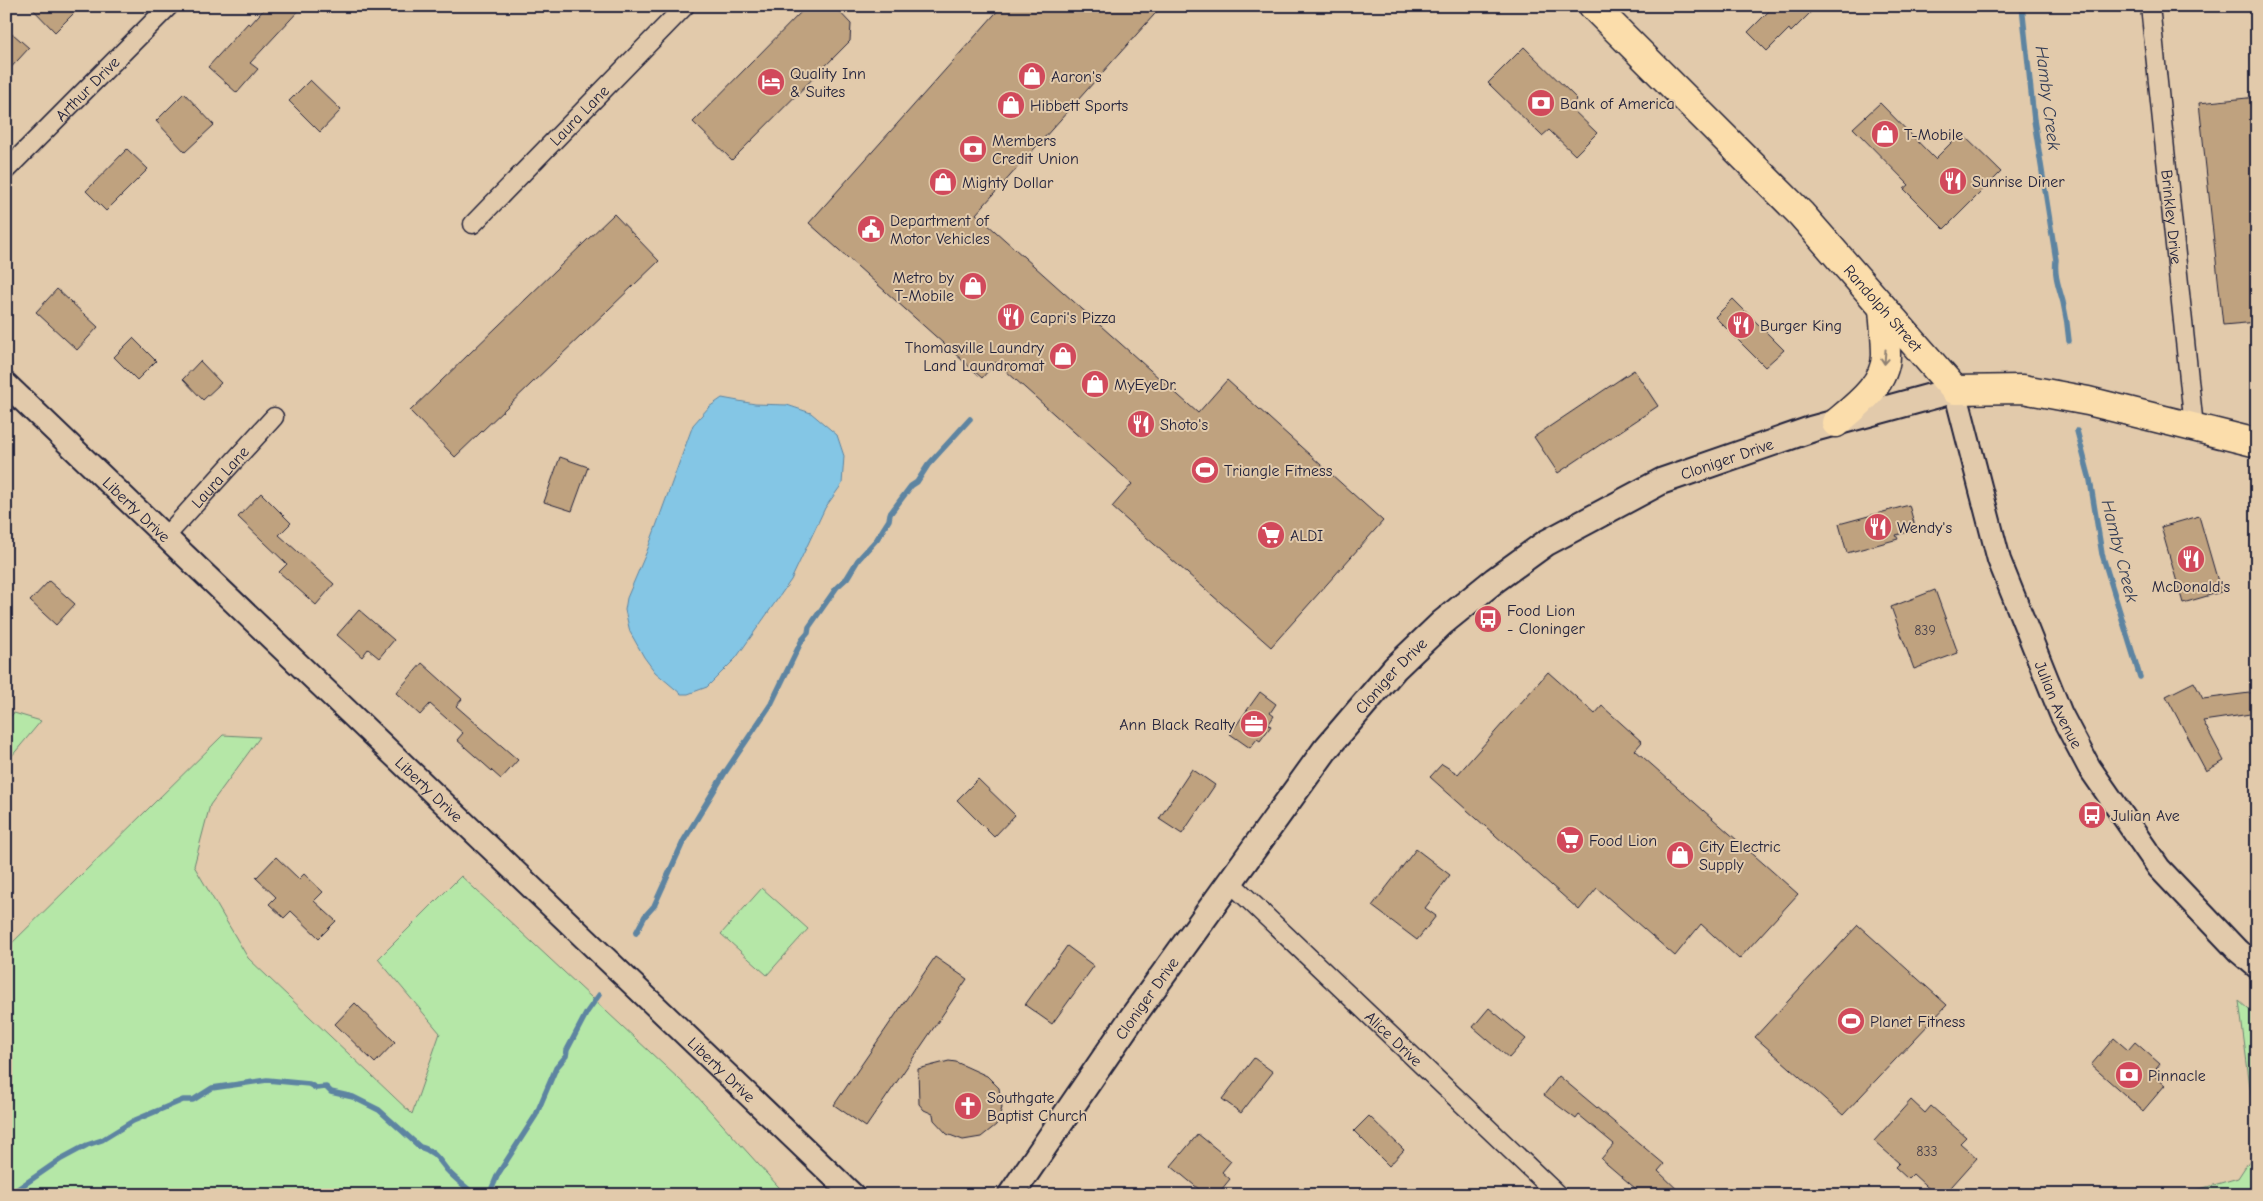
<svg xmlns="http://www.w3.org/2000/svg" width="2263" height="1201" viewBox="0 0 2263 1201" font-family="'Comic Neue',sans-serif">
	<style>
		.green { fill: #b5e7a7; stroke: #6c8471 }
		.water { fill: #84c6e5; stroke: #5d84a1 }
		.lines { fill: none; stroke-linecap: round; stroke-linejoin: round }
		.stream { stroke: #5d84a1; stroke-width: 5.5 }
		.building { fill: #bfa27f; stroke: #22223b }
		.minor-casing { stroke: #22223b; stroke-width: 21 }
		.tertiary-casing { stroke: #22223b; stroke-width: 26 }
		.secondary-casing { stroke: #22223b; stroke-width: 29 }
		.primary-casing { stroke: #22223b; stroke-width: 31 }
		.minor { stroke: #e2caab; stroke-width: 18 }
		.tertiary { stroke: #e2caab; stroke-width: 22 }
		.secondary { stroke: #e2caab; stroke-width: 25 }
		.primary { stroke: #fbddab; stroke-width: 28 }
		.oneway { stroke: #8e8073 }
		.labels { text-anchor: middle; stroke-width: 4; stroke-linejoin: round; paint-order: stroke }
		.number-label { font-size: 14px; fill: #49424c }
		.poi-label { font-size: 16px; fill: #22223b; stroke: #e2caab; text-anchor: start }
		.street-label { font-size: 16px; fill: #22223b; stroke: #e2caab }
		.water-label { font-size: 18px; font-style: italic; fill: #313b54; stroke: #e2caab }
	</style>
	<rect width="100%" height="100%" fill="#e2caab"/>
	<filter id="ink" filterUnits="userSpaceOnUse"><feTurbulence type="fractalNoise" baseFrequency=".02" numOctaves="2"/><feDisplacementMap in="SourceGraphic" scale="10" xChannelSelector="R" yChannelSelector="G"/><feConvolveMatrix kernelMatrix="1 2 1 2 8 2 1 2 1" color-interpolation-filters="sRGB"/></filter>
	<g filter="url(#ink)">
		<!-- green -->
		<g class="green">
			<polygon points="14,713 41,721 6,763 6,721"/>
			<polygon points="223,735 260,737 210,805 194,866 248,958 412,1114 440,1033 378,959 461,876 694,1093 786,1195 6,1195 6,949"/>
			<polygon points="762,888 808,929 767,975 721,934"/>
			<polygon points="2239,1001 2257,1017 2257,1141"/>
			<polygon points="2257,1149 2257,1195 2179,1195 2238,1178"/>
		</g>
		<!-- water -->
		<polygon class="water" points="722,398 755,404 787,405 811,413 837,435 844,456 842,484 825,508 791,580 736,658 707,687 688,694 681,694 655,672 644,657 630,632 625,610 627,598 647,551 693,425 709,407"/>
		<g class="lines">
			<!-- stream -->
			<g class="stream">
				<path d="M2022 6 2034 120 2056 260C2054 276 2059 287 2063 302 2066 315 2068 328 2069 341"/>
				<polyline points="2077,431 2090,480 2102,554 2140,677"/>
				<polyline points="636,933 645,916 654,906 684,840 724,774 771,704 802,640 808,633 809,627 837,587 847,578 858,560 877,539 889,520 890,514 911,486 917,482 928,465 970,419"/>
				<path d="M9 1195 61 1159 87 1145 102 1140 133 1121 183 1100H193L212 1088 267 1080 309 1084 316 1088 326 1087 331 1092 353 1097 379 1110 420 1147C435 1151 439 1160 447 1170 455 1179 466 1187 475 1195"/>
				<polyline points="489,1195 498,1174 536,1115 556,1068 566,1056 567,1050 587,1012 599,995"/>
			</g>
		</g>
		<!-- building -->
		<g class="building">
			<polygon points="30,6 81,6 55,32"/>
			<polygon points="267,6 303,6 250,63 258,69 237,93 208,67 248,23 250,25"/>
			<polygon points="807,6 834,6 851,24 850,41 732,160 693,122"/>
			<polygon points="1002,6 1162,6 976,214 1198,413 1227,380 1383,521 1271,647 1112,507 1132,484 996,362 982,378 809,223"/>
			<polygon points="1774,6 1817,6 1791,32 1789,29 1767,51 1748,32"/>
			<polygon points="13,34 29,48 6,73 6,41"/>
			<polygon points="1524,47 1577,99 1570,107 1597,133 1575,155 1549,130 1542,136 1488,83"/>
			<polygon points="310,80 341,110 320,132 289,101"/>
			<polygon points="184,93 214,125 185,152 156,121"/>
			<polygon points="2257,97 2257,322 2223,325 2199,103"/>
			<polygon points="1880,103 1935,159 1961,133 2001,172 1944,229 1904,189 1909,185 1853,128"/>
			<polygon points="127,149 148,169 106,211 86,191"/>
			<polygon points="614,214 659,261 455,457 410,411"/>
			<polygon points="57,289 98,327 77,350 36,312"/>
			<polygon points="1733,299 1784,350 1765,367 1715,317"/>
			<polygon points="133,338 156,361 137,380 114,357"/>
			<polygon points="200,361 221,383 203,400 183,379"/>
			<polygon points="1634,370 1658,406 1558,473 1534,437"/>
			<polygon points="560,457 588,467 572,511 544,502"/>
			<polygon points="261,493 291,523 279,535 334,584 316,605 279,572 287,564 238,517"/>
			<polygon points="1909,505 1916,530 1896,535 1898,539 1847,553 1839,524"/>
			<polygon points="2199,516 2221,592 2183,603 2161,527"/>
			<polygon points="49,581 75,604 56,625 30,601"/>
			<polygon points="1935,590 1958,653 1914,669 1891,607"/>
			<polygon points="359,610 394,640 379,658 368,649 362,657 337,635"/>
			<polygon points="422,663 462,699 456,706 518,760 501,779 457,740 463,733 430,704 420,715 396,693"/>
			<polygon points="1548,672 1595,714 1602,706 1642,742 1635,750 1798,894 1739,959 1701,924 1675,956 1597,888 1579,910 1430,777 1442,764 1458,774"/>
			<polygon points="2194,682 2203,699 2257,692 2257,713 2203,721 2224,761 2206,771 2166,696"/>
			<polygon points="1260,692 1276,704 1270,713 1274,716 1268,725 1271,726 1260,741 1257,739 1250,748 1230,734"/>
			<polygon points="1192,769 1215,785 1182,834 1159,819"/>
			<polygon points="978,779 1015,815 994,837 957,800"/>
			<polygon points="1416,849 1450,875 1425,908 1436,916 1417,940 1372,906"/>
			<polygon points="276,857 299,879 304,874 323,892 314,901 336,921 319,938 291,911 284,918 269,904 276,897 256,878"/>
			<polygon points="1858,925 1947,1005 1843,1115 1755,1037"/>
			<polygon points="1067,946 1094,966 1052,1024 1025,1005"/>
			<polygon points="935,957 967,979 866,1127 834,1105"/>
			<polygon points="355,1003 395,1042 375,1063 335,1024"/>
			<polygon points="1489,1008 1526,1039 1509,1058 1473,1027"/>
			<polygon points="2114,1038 2128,1050 2135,1042 2160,1064 2152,1074 2165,1085 2143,1111 2091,1065"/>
			<polygon points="1254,1058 1273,1072 1241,1113 1222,1099"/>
			<polygon points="949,1061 956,1062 987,1076 999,1088 1002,1108 996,1125 981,1137 963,1140 947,1134 934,1120 933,1114 924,1110 919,1104 918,1069"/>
			<polygon points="1559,1076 1664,1164 1658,1171 1683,1195 1643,1195 1601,1159 1614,1144 1579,1115 1576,1119 1544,1095"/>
			<polygon points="1911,1100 1925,1113 1931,1106 1966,1137 1960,1143 1977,1158 1944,1195 1936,1195 1913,1174 1908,1179 1895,1167 1899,1163 1874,1141"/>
			<polygon points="1369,1116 1404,1150 1389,1166 1354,1131"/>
			<polygon points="1198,1134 1231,1161 1222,1172 1230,1179 1217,1195 1206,1195 1171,1166"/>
		</g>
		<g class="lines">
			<defs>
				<g id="minor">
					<path id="s1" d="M2150 6 2194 427"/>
					<path id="s2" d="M6 170 169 6"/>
					<path id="s3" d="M473 224 685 6"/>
					<path id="s4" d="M166 536 274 417"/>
					<path id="s5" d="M1229 881 1558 1195"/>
				</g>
				<g id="tertiary">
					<path id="s6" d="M6 384 853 1195"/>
					<path id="s7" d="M1955 390 1999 560 2061 714 2089 767 2159 868 2238 951 2257 967"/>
				</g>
				<g id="secondary">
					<path id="s8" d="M1011 1195 1134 1015 1325 750 1395 668 1442 623 1495 580 1546 543 1662 481 1812 429 1955 390"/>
				</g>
				<g id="primary">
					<path id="s9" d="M1593 6 1801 214 1955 390 2023 389 2088 401 2257 443"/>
					<path d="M1836 423C1856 406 1886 384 1886 355 1886 340 1884 324 1883 308"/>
				</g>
			</defs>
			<!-- minor casing -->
			<use href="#minor" class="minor-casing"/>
			<!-- tertiary casing -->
			<use href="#tertiary" class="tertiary-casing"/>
			<!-- secondary casing -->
			<use href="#secondary" class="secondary-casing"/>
			<!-- primary casing -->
			<use href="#primary" class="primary-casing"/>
			<!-- minor -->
			<use href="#minor" class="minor"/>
			<!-- tertiary -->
			<use href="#tertiary" class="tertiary"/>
			<!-- secondary -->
			<use href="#secondary" class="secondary"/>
			<!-- primary -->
			<use href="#primary" class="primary"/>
		</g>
		<!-- one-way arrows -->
		<defs><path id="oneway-shaft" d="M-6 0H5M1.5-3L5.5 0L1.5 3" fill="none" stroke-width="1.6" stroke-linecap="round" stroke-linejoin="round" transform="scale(1.25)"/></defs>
		<use class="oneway" href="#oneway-shaft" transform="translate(1885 357) rotate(94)"/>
	</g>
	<!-- icons -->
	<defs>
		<symbol id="shop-disc" viewBox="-11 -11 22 22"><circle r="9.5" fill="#d1495b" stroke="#e2caab"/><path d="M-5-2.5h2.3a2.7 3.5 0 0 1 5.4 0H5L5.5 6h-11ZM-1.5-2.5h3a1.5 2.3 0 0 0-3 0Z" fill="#fff"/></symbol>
		<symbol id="hotel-disc" viewBox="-11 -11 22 22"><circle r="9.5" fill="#d1495b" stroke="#e2caab"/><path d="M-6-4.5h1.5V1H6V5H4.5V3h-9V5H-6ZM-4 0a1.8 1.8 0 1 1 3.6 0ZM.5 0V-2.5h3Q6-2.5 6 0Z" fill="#fff"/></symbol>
		<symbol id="bank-disc" viewBox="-11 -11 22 22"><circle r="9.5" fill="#d1495b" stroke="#e2caab"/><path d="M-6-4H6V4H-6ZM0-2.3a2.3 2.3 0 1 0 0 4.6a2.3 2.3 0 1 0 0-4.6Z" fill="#fff"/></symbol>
		<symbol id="restaurant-disc" viewBox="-11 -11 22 22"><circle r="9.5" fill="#d1495b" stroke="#e2caab"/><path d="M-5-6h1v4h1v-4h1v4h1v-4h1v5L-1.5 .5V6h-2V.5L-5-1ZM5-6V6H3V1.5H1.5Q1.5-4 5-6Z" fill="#fff"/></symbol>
		<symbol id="civic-disc" viewBox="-11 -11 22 22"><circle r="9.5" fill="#d1495b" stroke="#e2caab"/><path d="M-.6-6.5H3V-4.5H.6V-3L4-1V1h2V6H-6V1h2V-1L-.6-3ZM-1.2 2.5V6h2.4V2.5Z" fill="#fff"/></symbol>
		<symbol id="stadium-disc" viewBox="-11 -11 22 22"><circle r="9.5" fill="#d1495b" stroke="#e2caab"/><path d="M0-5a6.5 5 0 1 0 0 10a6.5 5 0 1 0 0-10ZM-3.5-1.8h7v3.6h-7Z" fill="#fff"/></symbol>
		<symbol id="supermarket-disc" viewBox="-11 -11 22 22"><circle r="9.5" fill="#d1495b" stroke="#e2caab"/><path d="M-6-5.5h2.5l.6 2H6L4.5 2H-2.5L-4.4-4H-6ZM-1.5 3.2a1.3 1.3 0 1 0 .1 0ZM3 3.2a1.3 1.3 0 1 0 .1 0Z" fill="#fff"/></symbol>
		<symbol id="bus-disc" viewBox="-11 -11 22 22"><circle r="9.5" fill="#d1495b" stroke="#e2caab"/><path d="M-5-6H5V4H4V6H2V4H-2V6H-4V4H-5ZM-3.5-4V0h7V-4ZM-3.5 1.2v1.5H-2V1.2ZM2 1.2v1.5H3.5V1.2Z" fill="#fff"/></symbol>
		<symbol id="office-disc" viewBox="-11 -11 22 22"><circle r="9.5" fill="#d1495b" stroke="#e2caab"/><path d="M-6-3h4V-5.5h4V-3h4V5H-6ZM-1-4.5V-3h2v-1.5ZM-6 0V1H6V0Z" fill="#fff"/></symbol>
		<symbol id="church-disc" viewBox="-11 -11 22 22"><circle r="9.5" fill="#d1495b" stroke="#e2caab"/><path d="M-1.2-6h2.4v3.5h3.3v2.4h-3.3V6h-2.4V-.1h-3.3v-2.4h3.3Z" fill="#fff"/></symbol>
	</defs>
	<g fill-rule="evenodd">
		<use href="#shop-disc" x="1016" y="60" width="32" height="32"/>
		<use href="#hotel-disc" x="755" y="66" width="32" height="32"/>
		<use href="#bank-disc" x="1525" y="87" width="32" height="32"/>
		<use href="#shop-disc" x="995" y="89" width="32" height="32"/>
		<use href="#shop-disc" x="1869" y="118" width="32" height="32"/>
		<use href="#bank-disc" x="957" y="133" width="32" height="32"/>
		<use href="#restaurant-disc" x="1937" y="165" width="32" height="32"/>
		<use href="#shop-disc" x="927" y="166" width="32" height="32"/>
		<use href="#civic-disc" x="855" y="213" width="32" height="32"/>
		<use href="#shop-disc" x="957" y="270" width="32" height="32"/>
		<use href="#restaurant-disc" x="995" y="301" width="32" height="32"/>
		<use href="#restaurant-disc" x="1725" y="309" width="32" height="32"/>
		<use href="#shop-disc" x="1047" y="340" width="32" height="32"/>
		<use href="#shop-disc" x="1079" y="368" width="32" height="32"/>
		<use href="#restaurant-disc" x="1125" y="408" width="32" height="32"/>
		<use href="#stadium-disc" x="1189" y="454" width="32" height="32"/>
		<use href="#restaurant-disc" x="1862" y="511" width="32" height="32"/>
		<use href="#supermarket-disc" x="1255" y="519" width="32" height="32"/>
		<use href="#restaurant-disc" x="2175" y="543" width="32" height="32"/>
		<use href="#bus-disc" x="1472" y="603" width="32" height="32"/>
		<use href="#office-disc" x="1238" y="708" width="32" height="32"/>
		<use href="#bus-disc" x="2076" y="799" width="32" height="32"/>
		<use href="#supermarket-disc" x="1554" y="824" width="32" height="32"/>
		<use href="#shop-disc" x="1664" y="839" width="32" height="32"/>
		<use href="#stadium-disc" x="1835" y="1005" width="32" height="32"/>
		<use href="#bank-disc" x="2113" y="1059" width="32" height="32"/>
		<use href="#church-disc" x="952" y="1090" width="32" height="32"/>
	</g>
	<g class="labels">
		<!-- number labels -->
		<g class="number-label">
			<text x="1925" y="635">839</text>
			<text x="1927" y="1156">833</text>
		</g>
		<!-- poi labels -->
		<g class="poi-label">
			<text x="790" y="79">Quality Inn<tspan x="790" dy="18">&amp; Suites</tspan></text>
			<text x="1051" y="82">Aaron's</text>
			<text x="1560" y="109">Bank of America</text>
			<text x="1030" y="111">Hibbett Sports</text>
			<text x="1904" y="140">T-Mobile</text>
			<text x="992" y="146">Members<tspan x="992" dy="18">Credit Union</tspan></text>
			<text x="1972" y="187">Sunrise Diner</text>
			<text x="962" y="188">Mighty Dollar</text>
			<text x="890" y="226">Department of<tspan x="890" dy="18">Motor Vehicles</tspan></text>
			<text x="954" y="283" text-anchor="end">Metro by<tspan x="954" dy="18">T-Mobile</tspan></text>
			<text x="1030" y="323">Capri's Pizza</text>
			<text x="1760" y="331">Burger King</text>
			<text x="1044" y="353" text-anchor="end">Thomasville Laundry<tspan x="1044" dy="18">Land Laundromat</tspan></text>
			<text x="1114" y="390">MyEyeDr.</text>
			<text x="1160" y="430">Shoto's</text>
			<text x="1224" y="476">Triangle Fitness</text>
			<text x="1897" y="533">Wendy's</text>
			<text x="1290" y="541">ALDI</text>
			<text x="2191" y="592" text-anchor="middle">McDonald's</text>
			<text x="1507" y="616">Food Lion<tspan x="1507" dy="18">- Cloninger</tspan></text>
			<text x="1235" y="730" text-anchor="end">Ann Black Realty</text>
			<text x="2111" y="821">Julian Ave</text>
			<text x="1589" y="846">Food Lion</text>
			<text x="1699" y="852">City Electric<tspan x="1699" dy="18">Supply</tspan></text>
			<text x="1870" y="1027">Planet Fitness</text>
			<text x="2148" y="1081">Pinnacle</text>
			<text x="987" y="1103">Southgate<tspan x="987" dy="18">Baptist Church</tspan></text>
		</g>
		<!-- street labels -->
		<g class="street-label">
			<text dy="6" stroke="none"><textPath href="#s2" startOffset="115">Arthur Drive</textPath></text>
			<text dy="6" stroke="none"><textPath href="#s3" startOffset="152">Laura Lane</textPath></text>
			<text dy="6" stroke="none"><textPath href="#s1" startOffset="212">Brinkley Drive</textPath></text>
			<text dy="6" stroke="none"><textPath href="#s9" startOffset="419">Randolph Street</textPath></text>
			<text dy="6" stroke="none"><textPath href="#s8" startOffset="1049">Cloniger Drive</textPath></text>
			<text dy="6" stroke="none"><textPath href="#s4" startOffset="80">Laura Lane</textPath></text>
			<text dy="6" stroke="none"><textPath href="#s6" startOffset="181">Liberty Drive</textPath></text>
			<text dy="6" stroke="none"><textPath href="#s8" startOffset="644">Cloniger Drive</textPath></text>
			<text dy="6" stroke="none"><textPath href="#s7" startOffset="332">Julian Avenue</textPath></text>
			<text dy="6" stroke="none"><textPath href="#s6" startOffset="586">Liberty Drive</textPath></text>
			<text dy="6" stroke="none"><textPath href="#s8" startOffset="239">Cloniger Drive</textPath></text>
			<text dy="6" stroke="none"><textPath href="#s5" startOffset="228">Alice Drive</textPath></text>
			<text dy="6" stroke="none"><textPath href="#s6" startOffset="991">Liberty Drive</textPath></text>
		</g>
		<!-- water labels -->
		<g class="water-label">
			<text transform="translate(2048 98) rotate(83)" y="6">Hamby Creek</text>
			<text transform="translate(2120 551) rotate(76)" y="6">Hamby Creek</text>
		</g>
	</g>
	<!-- margin -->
	<rect width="2263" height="1201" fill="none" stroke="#e2caab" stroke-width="25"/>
	<rect x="12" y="12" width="2238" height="1176" fill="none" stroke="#22223b" stroke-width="2" filter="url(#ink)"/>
</svg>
